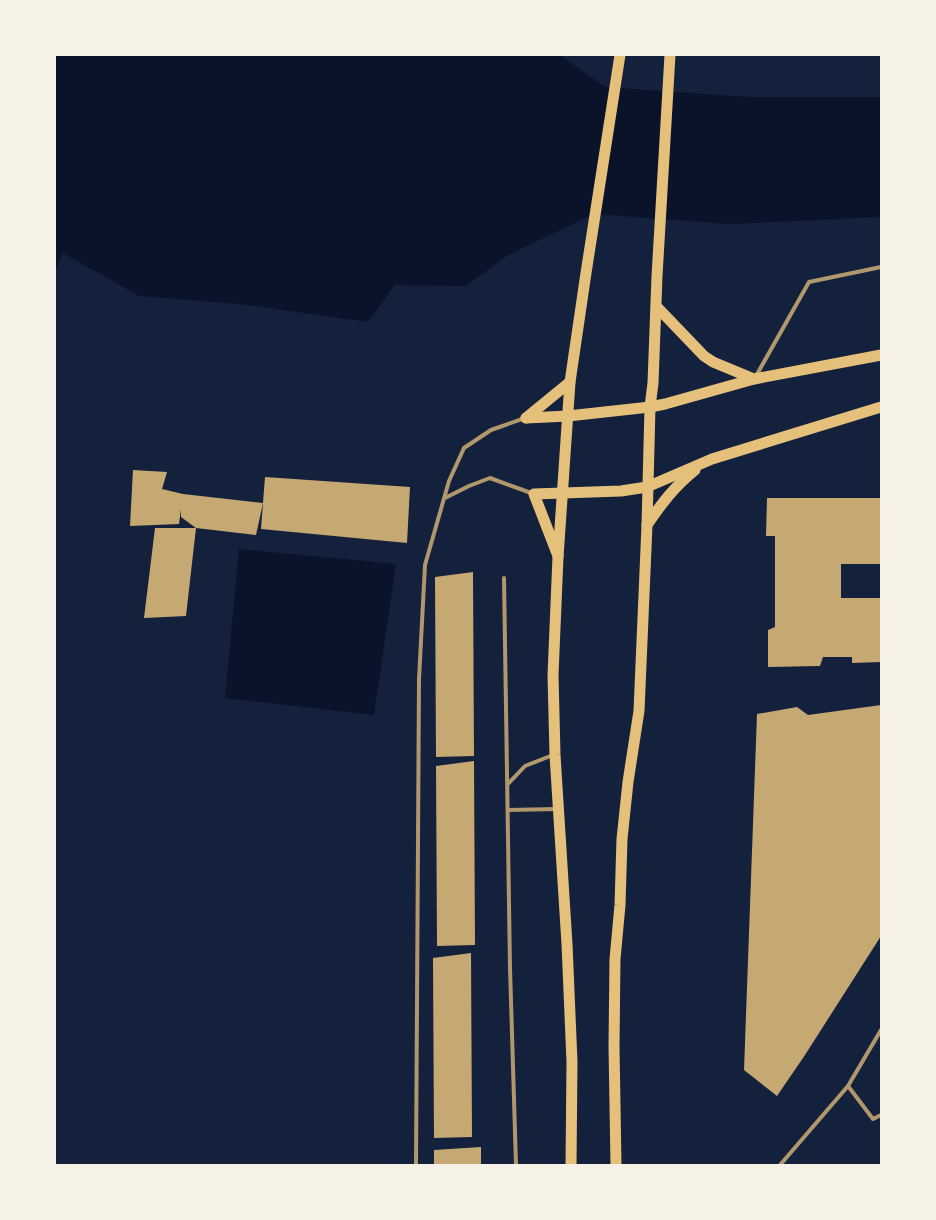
<svg xmlns="http://www.w3.org/2000/svg" width="936" height="1220" viewBox="0 0 936 1220" font-family="'Space Grotesk',sans-serif">
	<style>
		.water { fill: #0b132b }
		.building { fill: #c6a872 }
		.lines { fill: none; stroke-linecap: round; stroke-linejoin: round }
		.minor { stroke: #b1986c; stroke-width: 4 }
		.trunk { stroke: #e5c07b; stroke-width: 11 }
	</style>
	<rect width="100%" height="100%" fill="#14213d"/>
	<!-- water -->
	<g class="water">
		<polygon points="55,55 560,55 605,87 749,97 881,97 881,217 730,224 594,214 508,255 466,286 395,285 368,322 239,304 139,296 63,253 55,271"/>
		<polygon points="239,549 396,564 374,715 225,698"/>
	</g>
	<!-- building -->
	<g class="building">
		<polygon points="133,470 167,472 162,489 183,494 263,503 256,535 196,528 186,616 144,618 155,528 196,528 181,517 181,509 179,524 130,526"/>
		<polygon points="265,477 410,487 407,543 261,529"/>
		<polygon points="767,498 881,498 881,564 841,564 841,598 881,598 881,662 852,663 852,657 823,657 820,666 768,667 768,630 775,627 775,536 766,536"/>
		<polygon points="473,572 474,756 436,757 435,577"/>
		<polygon points="881,705 881,936 805,1055 777,1096 744,1070 757,714 797,707 808,715"/>
		<polygon points="474,761 475,945 437,946 436,766"/>
		<polygon points="471,953 472,1137 434,1138 433,958"/>
		<polygon points="481,1147 481,1165 434,1165 434,1150"/>
	</g>
	<g class="lines">
		<!-- minor -->
		<g class="minor">
			<polyline points="756,376 809,282 881,267"/>
			<polyline points="445,498 469,486 490,478 534,494"/>
			<polyline points="504,578 510,968 516,1165"/>
			<polyline points="508,784 525,766 553,755"/>
			<polyline points="508,810 557,809"/>
			<polyline points="848,1086 881,1030"/>
			<polyline points="416,1165 419,679 425,565 449,481 464,448 491,430 525,418"/>
			<polyline points="780,1165 848,1086 873,1119 881,1115"/>
		</g>
		<!-- trunk -->
		<g class="trunk">
			<polyline points="657,307 704,356 713,362 754,379"/>
			<polyline points="526,418 568,416 650,407 665,404 754,379 881,355"/>
			<polyline points="526,418 570,382"/>
			<path d="M647 525C662 503 674 487 695 470"/>
			<polyline points="558,556 534,494 621,491 647,487 712,459 881,407"/>
			<polyline points="571,1165 572,1062 567,944 555,755 553,675 558,557 570,382 586,273 620,55"/>
			<polyline points="616,1165 614,1046 615,959 620,905 622,839 628,782 639,711 647,525 650,407 653,383 657,276 670,55"/>
		</g>
	</g>
	<!-- border -->
	<rect width="936" height="1220" fill="none" stroke="#f6f1e7" stroke-width="112"/>
</svg>
